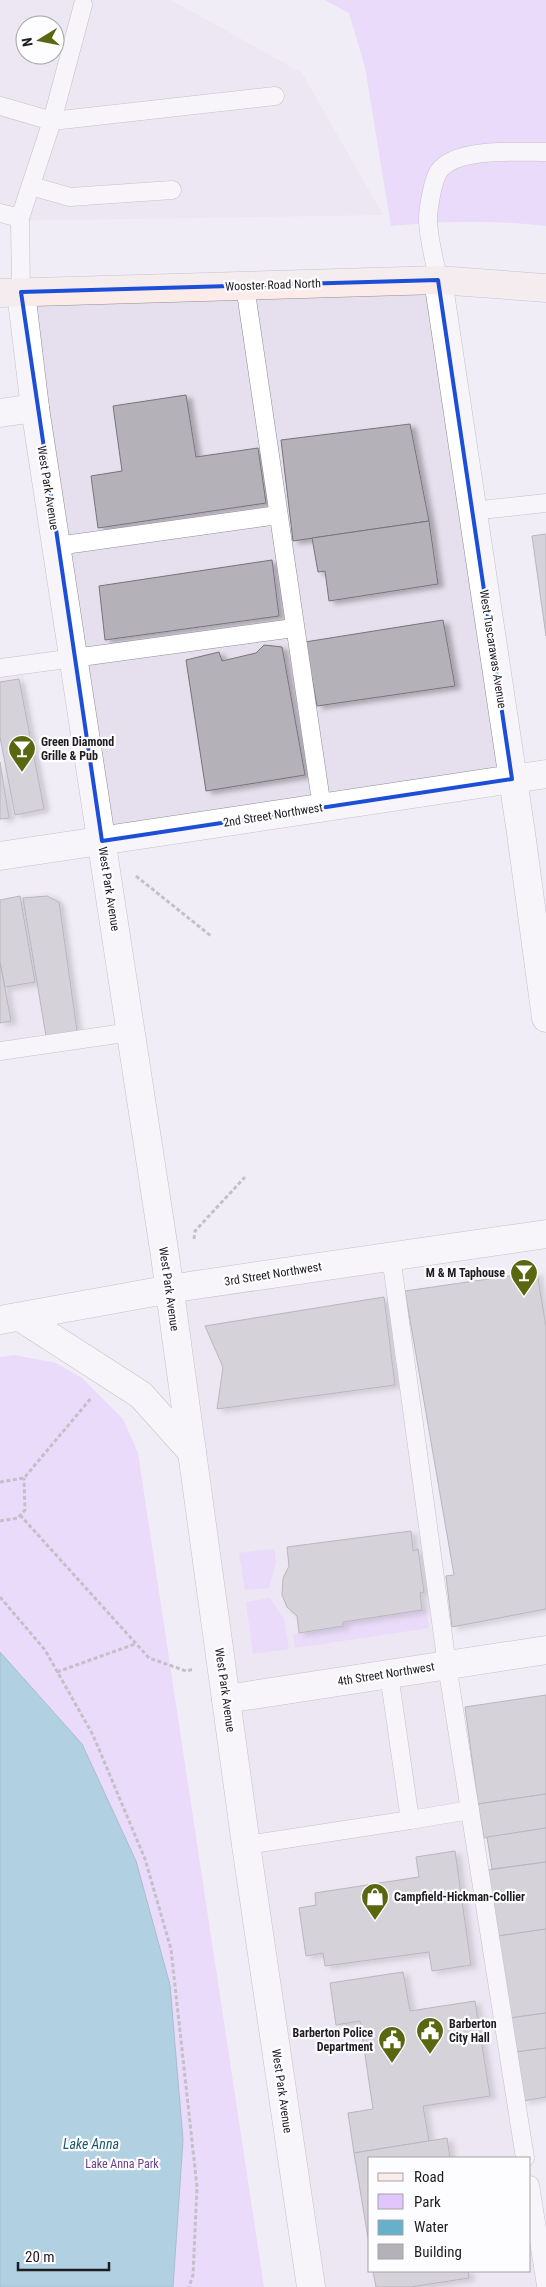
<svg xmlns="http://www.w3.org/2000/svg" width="546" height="2287" viewBox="0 0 546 2287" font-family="'Roboto Condensed',sans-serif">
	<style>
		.built { fill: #e6dfed; fill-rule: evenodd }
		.green { fill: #e1c5fd }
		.water { fill: #65b0cb; stroke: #508497 }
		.building { fill: #b4b1b8; stroke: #77747b; filter: url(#shadow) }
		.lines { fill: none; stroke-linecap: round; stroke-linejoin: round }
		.service-casing { stroke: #918d94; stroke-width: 19 }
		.minor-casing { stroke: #918d94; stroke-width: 29 }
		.tertiary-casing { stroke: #918d94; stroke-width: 29 }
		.secondary-casing { stroke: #918d94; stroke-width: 29 }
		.path { stroke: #8d8a8f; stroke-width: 3; stroke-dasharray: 4 2.5; stroke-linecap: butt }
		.service { stroke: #fff; stroke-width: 18 }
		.minor { stroke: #fff; stroke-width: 28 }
		.tertiary { stroke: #fff; stroke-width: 28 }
		.secondary { stroke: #fbece9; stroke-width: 28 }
		.marked { fill: none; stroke: #1d4ed8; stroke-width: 4; stroke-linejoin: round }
		.labels { text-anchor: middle; stroke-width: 4.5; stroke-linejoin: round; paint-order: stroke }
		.street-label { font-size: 12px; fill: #1e1c1f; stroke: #fdfcff }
		.poi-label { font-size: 12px; font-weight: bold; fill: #1e1c1f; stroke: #fdfcff; text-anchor: start }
		.park-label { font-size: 12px; fill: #684387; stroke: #fdfcff }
		.water-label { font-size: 14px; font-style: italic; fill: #1b586c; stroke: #fdfcff }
	</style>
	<defs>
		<filter id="shadow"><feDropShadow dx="5.5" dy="3" stdDeviation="2.5" flood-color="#0004"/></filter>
	</defs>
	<rect width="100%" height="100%" fill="#f1edf5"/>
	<!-- built -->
	<g class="built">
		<path d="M0 0H171L302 73 383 215 0 221ZM25 25H55V55H25Z"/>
		<polygon points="438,280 512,779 102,841 21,292"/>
		<polygon points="23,675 49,808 48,814 0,821 0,678"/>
		<polygon points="48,892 62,897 80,1021 79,1029 0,1042 0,899"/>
		<polygon points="391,1256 525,2158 370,2158 370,2271 530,2271 530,2185 546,2287 311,2287 182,1287"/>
	</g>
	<!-- green -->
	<g class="green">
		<path d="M325 0H546V226C496 220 442 221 391 226L365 67 349 13Z"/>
		<polygon points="14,1355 56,1363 82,1378 123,1419 138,1453 264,2287 0,2287 0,1357"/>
		<polygon points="274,1549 276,1562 269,1588 245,1590 239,1553"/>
		<polygon points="270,1598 284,1619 289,1649 253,1654 246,1602"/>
		<polygon points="426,1609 429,1628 295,1648 293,1634 343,1626 343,1622"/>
	</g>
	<!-- water -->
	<polygon class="water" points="0,1652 82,1744 136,1861 170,1985 183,2140 173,2287 0,2287"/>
	<!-- building -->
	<g class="building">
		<polygon points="186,395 196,457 258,448 266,503 98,528 91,476 122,471 113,406"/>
		<polygon points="410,424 429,521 293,541 281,440"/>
		<polygon points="429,521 438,584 329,601 325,571 318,572 312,538"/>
		<polygon points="546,534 546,636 532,536"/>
		<polygon points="272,560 279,616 105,640 99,586"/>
		<polygon points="443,620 455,686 317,706 305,642"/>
		<polygon points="264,645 282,647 305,775 206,791 186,660 219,652 222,661 256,653"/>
		<polygon points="19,679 44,809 15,815 0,737 0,682"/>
		<polygon points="0,762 9,818 0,819"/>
		<polygon points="20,896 35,982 5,987 0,962 0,900"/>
		<polygon points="47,896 59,902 77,1031 46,1036 23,898"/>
		<polygon points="0,962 11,1021 0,1023"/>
		<polygon points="537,1272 546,1327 546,1609 452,1627 446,1576 454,1575 405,1291"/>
		<polygon points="384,1297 395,1385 217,1409 223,1367 205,1326"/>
		<polygon points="411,1531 413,1551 418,1549 424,1592 420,1593 422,1610 343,1622 343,1626 299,1633 297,1616 287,1607 282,1595 283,1578 289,1566 287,1547"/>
		<polygon points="546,1695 546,1794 478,1804 465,1707"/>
		<polygon points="546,1794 546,1828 484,1838 478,1804"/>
		<polygon points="546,1828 546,1862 492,1869 487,1837"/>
		<polygon points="455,1851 471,1965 432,1971 429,1952 325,1966 323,1953 306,1956 299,1908 316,1905 315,1893 419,1877 416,1857"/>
		<polygon points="546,1862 546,1929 498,1936 488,1870"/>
		<polygon points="546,1929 546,2013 510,2018 498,1936"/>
		<polygon points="403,1972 410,2011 475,2001 490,2096 423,2106 429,2141 354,2153 348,2113 373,2109 360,2021 336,2025 330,1983"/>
		<polygon points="546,2013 546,2048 516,2052 510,2018"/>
		<polygon points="546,2048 546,2097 523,2101 516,2052"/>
		<polygon points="447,2138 450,2158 370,2158 370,2250 354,2153"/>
		<polygon points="373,2271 468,2271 469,2278 410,2287 376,2287"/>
	</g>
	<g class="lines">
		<defs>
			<g id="service">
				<polyline points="0,106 52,121 275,96"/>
				<polyline points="31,186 70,197 172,190"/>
				<polyline points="0,213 20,218"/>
				<path d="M438 280C435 260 428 239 428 219 428 209 433 179 439 171 456 147 520 152 546 152"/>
				<polyline points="245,286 322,808"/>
				<polyline points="21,292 20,218 52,121 83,5"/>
				<polyline points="472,511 546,503"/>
				<polyline points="57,546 278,515"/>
				<polyline points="0,668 294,628"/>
				<polyline points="0,1051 131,1032"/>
				<polyline points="391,1256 447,1665 525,2158"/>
				<polyline points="410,1820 470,1810"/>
				<polyline points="246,1845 410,1820 389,1674"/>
				<polyline points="530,2185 546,2285"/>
			</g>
			<g id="minor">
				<polyline points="438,280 521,833 546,1018"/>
				<polyline points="21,292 35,408 165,1256 246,1845 311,2287"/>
				<polyline points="0,413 35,408"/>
				<polyline points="20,1317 141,1395 192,1452"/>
				<polyline points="0,1320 182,1287 546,1234"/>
				<polyline points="226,1699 546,1650"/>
			</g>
			<polyline id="tertiary" points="0,856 546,774"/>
			<polyline id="secondary" points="0,293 438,280 546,288"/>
		</defs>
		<!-- service casing -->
		<use href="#service" class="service-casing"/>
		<!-- minor casing -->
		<use href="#minor" class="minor-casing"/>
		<!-- tertiary casing -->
		<use href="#tertiary" class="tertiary-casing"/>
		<!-- secondary casing -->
		<use href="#secondary" class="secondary-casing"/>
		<!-- path -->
		<g class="path">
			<polyline points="136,876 211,936"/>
			<polyline points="194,1239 195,1231 245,1177"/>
			<polyline points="0,1482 24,1478 92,1397"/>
			<polyline points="20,1515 149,1658 186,1671 194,1669"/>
			<polyline points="0,1521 18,1518 25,1510 24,1478"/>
			<polyline points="0,1597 45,1650 93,1735 145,1859 171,1949 197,2187 193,2275 189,2287"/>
			<polyline points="57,1672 135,1644"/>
		</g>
		<!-- service -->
		<use href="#service" class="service"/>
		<!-- minor -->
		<use href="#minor" class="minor"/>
		<!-- tertiary -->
		<use href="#tertiary" class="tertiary"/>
		<!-- secondary -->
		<use href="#secondary" class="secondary"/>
	</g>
	<!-- marked area -->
	<path d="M0 0H546V2287H0ZM438 280 512 779 102 841 21 292Z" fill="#f1edf5" fill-opacity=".55" fill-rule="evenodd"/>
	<path class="marked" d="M438 280 512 779 102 841 21 292Z"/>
	<!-- icons -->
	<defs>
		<symbol id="bar-pin" viewBox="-11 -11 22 30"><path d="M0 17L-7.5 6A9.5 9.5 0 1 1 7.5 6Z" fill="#586710" stroke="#fdfcff"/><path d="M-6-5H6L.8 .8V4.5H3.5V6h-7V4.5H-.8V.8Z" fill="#fff"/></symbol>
		<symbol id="shop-pin" viewBox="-11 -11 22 30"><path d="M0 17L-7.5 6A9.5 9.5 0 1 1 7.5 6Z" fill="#586710" stroke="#fdfcff"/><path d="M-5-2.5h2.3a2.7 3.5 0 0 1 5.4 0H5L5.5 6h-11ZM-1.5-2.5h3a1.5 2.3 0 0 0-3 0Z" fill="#fff"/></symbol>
		<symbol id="civic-pin" viewBox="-11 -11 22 30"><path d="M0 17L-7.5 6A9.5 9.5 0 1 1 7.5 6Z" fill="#586710" stroke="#fdfcff"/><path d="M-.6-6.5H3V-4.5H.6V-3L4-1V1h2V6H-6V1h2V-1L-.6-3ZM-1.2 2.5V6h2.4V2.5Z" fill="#fff"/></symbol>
	</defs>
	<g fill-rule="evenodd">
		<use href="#bar-pin" x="6" y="733" width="32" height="43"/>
		<use href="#bar-pin" x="508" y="1257" width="32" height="43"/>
		<use href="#shop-pin" x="359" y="1881" width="32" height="43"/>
		<use href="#civic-pin" x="414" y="2015" width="32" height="43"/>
		<use href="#civic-pin" x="376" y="2024" width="32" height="43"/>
	</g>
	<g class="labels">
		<!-- street labels -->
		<g class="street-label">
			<text transform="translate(273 285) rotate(-2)" y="4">Wooster Road North</text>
			<text transform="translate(48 488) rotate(81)" y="4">West Park Avenue</text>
			<text transform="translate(493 649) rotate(81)" y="4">West Tuscarawas Avenue</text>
			<text transform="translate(273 815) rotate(-9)" y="4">2nd Street Northwest</text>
			<text transform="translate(109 889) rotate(81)" y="4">West Park Avenue</text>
			<text transform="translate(273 1274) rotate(-9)" y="4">3rd Street Northwest</text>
			<text transform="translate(169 1289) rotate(82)" y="4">West Park Avenue</text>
			<text transform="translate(386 1674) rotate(-9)" y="4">4th Street Northwest</text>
			<text transform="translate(225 1690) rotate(82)" y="4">West Park Avenue</text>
			<text transform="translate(282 2091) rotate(82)" y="4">West Park Avenue</text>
		</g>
		<!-- poi labels -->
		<g class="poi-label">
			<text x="41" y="746">Green Diamond<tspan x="41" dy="14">Grille &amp; Pub</tspan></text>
			<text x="505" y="1277" text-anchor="end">M &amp; M Taphouse</text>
			<text x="394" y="1901">Campfield-Hickman-Collier</text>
			<text x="449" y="2028">Barberton<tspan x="449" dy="14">City Hall</tspan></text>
			<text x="373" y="2037" text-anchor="end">Barberton Police<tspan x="373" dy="14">Department</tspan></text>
		</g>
		<!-- park labels -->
		<g class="park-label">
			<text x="122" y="2168">Lake Anna Park</text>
		</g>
		<!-- water labels -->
		<g class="water-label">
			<text x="91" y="2149">Lake Anna</text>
		</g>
	</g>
	<!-- legend -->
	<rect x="368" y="2157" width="162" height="115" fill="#fdfcff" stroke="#a4a2a5"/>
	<rect x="378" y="2173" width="25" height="8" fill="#fbece9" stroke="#a4a2a5"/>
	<text x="414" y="2182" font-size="15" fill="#1e1c1f">Road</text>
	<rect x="378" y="2194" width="25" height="15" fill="#e1c5fd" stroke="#a4a2a5"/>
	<text x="414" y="2207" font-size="15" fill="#1e1c1f">Park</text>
	<rect x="378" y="2220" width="25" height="15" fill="#65b0cb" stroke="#a4a2a5"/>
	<text x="414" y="2232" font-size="15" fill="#1e1c1f">Water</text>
	<rect x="378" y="2244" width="25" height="15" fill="#b4b1b8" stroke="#a4a2a5"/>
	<text x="414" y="2257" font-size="15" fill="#1e1c1f">Building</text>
	<!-- north arrow -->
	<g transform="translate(40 40) rotate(260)"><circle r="24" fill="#fdfcff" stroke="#a4a2a5"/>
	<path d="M0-4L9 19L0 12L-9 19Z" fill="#586710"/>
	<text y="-8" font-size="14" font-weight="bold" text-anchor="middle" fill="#1e1c1f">N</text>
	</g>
	<!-- scale -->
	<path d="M18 2262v8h91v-8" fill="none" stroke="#1e1c1f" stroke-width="2.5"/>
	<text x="25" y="2262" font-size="15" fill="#1e1c1f" stroke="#fdfcff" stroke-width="4" paint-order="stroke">20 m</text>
</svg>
